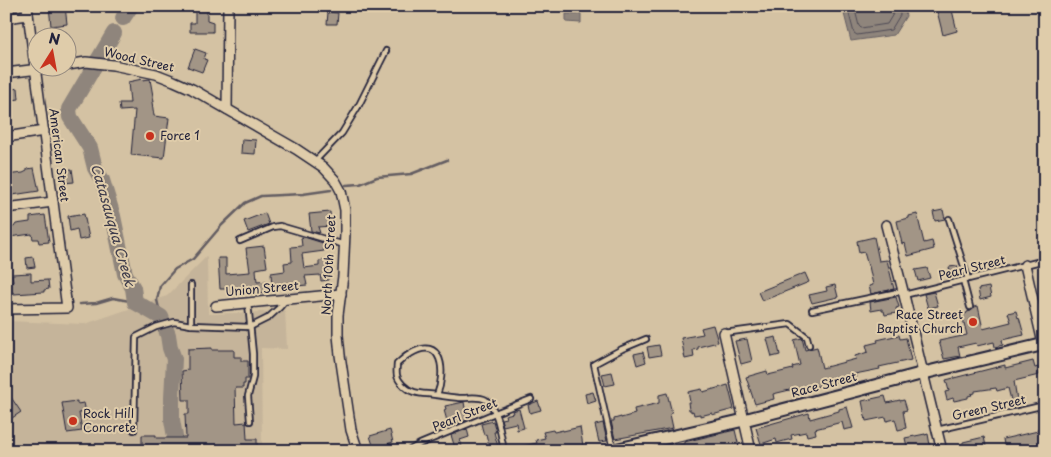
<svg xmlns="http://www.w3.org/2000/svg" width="1051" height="457" viewBox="0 0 1051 457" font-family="'Playpen Sans',sans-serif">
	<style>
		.built { fill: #c5b49a }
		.water { fill: #8f857c; stroke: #635d62 }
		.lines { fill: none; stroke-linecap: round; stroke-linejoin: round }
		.shore { stroke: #4e4a55; stroke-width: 1 }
		.stream { stroke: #635d62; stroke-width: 2.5 }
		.river { stroke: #8f857c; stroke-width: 16 }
		.building { fill: #a29586; stroke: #22223b }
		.service-casing { stroke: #22223b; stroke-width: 8 }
		.minor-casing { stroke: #22223b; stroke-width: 12 }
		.secondary-casing { stroke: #22223b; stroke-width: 15 }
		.service { stroke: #dfccaa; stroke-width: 4.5 }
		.minor { stroke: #dfccaa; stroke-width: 9 }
		.secondary { stroke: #dfccaa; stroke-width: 11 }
		.poi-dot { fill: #c8321e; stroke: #dfccaa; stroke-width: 2 }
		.labels { text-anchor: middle; stroke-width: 4; stroke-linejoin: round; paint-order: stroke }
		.street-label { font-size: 12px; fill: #22223b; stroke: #dfccaa }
		.poi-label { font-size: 12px; fill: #22223b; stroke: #dfccaa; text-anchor: start }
		.water-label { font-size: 14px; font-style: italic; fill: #3d3b4b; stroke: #dfccaa }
	</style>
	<rect width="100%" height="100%" fill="#d4c2a3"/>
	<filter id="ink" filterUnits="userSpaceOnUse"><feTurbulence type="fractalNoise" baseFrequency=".02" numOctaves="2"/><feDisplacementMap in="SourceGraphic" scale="10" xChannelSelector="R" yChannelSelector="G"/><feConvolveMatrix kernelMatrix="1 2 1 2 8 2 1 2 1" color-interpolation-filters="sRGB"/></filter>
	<g filter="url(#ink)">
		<!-- built -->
		<polygon class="built" points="207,256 208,314 285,311 287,349 261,348 262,451 6,451 6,321 85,324 167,296"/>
		<!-- water -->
		<g class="water">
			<polygon points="842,6 904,6 906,16 894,35 851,41"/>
			<polygon points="577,11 580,11 580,14 581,14 581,23 566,22 566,14 577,14"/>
		</g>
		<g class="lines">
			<!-- shore -->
			<g class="shore">
				<polyline points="847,6 854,33 857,35 891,30 900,15 899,6"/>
				<polyline points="854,6 859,26 861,28 887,24 893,14 893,6"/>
			</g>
			<!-- stream -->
			<g class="stream">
				<polyline points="346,185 360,184 377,177 411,174 447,160"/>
				<polyline points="80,304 96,303 113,298 135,302"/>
				<polyline points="161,317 157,300 160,286 175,269 193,259 222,225 245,203 261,196 303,194 331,190"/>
			</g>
			<!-- river -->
			<g class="river">
				<polyline points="123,18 131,6"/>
				<polyline points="114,33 69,109 70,117 90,148 95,168 102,180 113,216 125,274 133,288 135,302 161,317 168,335 170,348 174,359 172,398 172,420 177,448"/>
			</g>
		</g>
		<!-- building -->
		<g class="building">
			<polygon points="49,6 65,6 67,24 51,26"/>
			<polygon points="195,6 207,6 207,20 213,22 213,32 190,32 190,23 195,23"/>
			<polygon points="937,6 951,6 957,31 943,35 937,11 938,11"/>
			<polygon points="21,7 21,10 6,12 6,8"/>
			<polygon points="328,12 338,13 337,24 327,24"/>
			<polygon points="195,49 206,53 204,59 207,60 202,72 188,67"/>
			<polygon points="142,79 142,80 150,79 154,102 152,102 154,116 169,118 164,158 131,155 135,110 120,111 119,103 130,103 128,82"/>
			<polygon points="13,85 13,89 18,88 19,99 6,101 6,86"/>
			<polygon points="242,139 256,140 255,154 241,153"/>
			<polygon points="34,168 39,191 6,196 6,175 23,173 27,171 27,169"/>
			<polygon points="72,169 74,182 64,183 62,170"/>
			<polygon points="943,210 945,219 935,221 933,212"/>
			<polygon points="330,212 331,226 318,227 320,233 311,231 309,214"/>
			<polygon points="265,213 269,224 248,232 244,221"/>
			<polygon points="79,214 79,215 84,214 89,238 79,240 77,229 70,231 68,216"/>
			<polygon points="917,214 924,243 932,241 934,249 908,256 905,243 902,244 897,221 909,218 909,216"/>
			<polygon points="45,215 49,242 39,243 38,239 33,239 32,234 9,237 8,228 14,227 16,224 30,222 30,217"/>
			<polygon points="304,237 323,243 324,251 302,254 304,268 319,266 319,261 326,260 328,280 321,281 320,275 305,276 307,285 287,287 286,284 272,286 271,273 285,271 284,263 292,262 291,247 302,246 301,238"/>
			<polygon points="874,237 879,261 887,260 894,289 871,294 869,286 873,285 869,266 868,266 864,252 859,253 857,241"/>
			<polygon points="264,246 267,267 256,269 257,282 268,281 269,290 267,290 267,292 249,294 249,292 227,294 226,289 220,289 218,258 226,258 226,274 250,272 248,257 247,257 246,248"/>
			<polygon points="33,257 35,267 27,268 26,258"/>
			<polygon points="957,266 959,274 951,276 949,267"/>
			<polygon points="927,268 930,278 918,281 915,270"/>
			<polygon points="31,273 31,281 48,280 49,289 44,290 44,292 14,294 13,292 6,293 6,283 13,282 12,274"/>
			<polygon points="805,273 809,282 762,301 758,292"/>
			<polygon points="835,285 838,297 812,303 809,295 827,291 826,287"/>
			<polygon points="989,287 991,297 980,300 978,289"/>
			<polygon points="934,292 938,306 928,308 924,294"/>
			<polygon points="896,297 899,307 896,308 897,313 885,315 884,311 882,311 882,309 871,311 870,302"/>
			<polygon points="978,306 983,329 1011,322 1008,313 1016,311 1018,318 1019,317 1024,335 1002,340 1003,345 995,347 994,342 977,346 976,343 958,347 960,356 944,359 939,341 967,335 962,315 967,313 967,312 971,311 974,307"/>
			<polygon points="713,325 718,342 698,347 698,349 693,350 694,357 685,359 681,338 703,334 701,328"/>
			<polygon points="899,335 900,339 906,338 911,360 879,367 880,369 855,374 856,377 814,387 814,389 799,393 798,388 773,394 774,399 755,404 746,377 767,371 768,375 793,369 792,367 800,365 794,340 802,338 805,350 817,347 822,368 856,359 855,356 868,352 866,345 878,342 877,340"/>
			<polygon points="776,337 780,355 772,357 767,339"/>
			<polygon points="747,339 752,361 741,364 735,341"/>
			<polygon points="659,345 661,355 649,357 647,347"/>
			<polygon points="212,348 212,350 234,350 234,357 241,357 241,361 248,361 248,379 245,379 245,384 243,384 243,388 235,388 236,423 246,422 247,439 257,439 257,451 142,451 142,435 156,435 156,438 186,438 185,414 189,414 189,400 183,400 182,371 188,370 188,349"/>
			<polygon points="643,352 646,362 637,365 634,354"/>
			<polygon points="1033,361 1035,368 1038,367 1039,375 1014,381 1018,407 1013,408 1008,388 997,391 996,388 975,391 975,393 971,394 972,395 968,396 968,398 954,401 953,398 947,400 945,392 949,391 946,380 1005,365 1005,368"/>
			<polygon points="612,372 615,384 605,386 602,374"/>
			<polygon points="728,385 734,409 712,415 712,413 700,416 700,414 694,415 693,411 691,412 691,410 689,410 688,402 690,402 688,392 702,389 703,392"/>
			<polygon points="6,390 21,412 6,422"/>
			<polygon points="593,392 596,401 587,404 585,394"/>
			<polygon points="667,393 672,413 670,414 673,428 615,439 611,421 614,421 614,419 621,417 621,418 635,414 634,409 659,403 659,395"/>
			<polygon points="885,396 887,403 900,400 900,401 904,400 907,410 903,411 906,428 898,430 895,419 887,421 886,417 866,421 862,401"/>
			<polygon points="77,401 77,404 84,403 86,412 79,413 82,431 67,433 62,403"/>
			<polygon points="538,401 541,410 530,413 528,405"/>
			<polygon points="464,402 467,420 449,428 444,410 446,409 445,406"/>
			<polygon points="847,407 853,428 844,430 842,422 815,429 816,434 807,436 806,432 791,435 792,439 784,441 777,443 776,439 761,444 756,428 809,413 810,419 839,411 839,409"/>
			<polygon points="519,409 524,428 517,430 516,423 503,426 501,419 506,418 505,415 513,413 512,411"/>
			<polygon points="493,421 496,432 494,432 499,451 490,451 486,434 484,435 481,424"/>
			<polygon points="603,423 607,441 600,442 599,442 595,425"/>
			<polygon points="580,427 583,446 562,451 514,451 514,448 537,443 536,440 545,438 543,432 553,430 554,432 563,430 563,431"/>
			<polygon points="1045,427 1045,451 1005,451 1003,439 1038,431 1037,429"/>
			<polygon points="467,429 469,437 460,440 462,446 455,448 451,435"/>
			<polygon points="390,430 393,442 374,448 370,436"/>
			<polygon points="735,430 740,451 667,451 667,448 684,444 684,442"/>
			<polygon points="925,434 925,435 928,434 931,451 919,451 919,449 908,451 905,438"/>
			<polygon points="984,437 987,451 961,451 960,444 963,444 963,442"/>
		</g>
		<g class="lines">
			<defs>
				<g id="service">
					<polyline points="315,161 342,133 359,105 386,51"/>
					<polyline points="949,219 968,279"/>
					<polyline points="240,241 273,227 280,226 345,245"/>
					<polyline points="963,280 970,307"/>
					<polyline points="904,295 1045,260"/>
					<polyline points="248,303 253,354 253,377 248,396 250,421"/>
					<polyline points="812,310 903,291"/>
					<polyline points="191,325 191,285"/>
					<polyline points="724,333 790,324 807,337 809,345"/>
					<path d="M437 395C446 373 443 334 410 354 405 356 401 361 397 364 396 374 396 378 403 385 412 395 424 393 436 395 445 396 453 398 463 398 470 398 479 396 486 400 498 408 501 437 504 451"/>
					<polyline points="134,430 136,337 156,327 174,322 191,325 250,327 268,318 280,307 285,301"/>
					<polyline points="937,430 1045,405"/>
					<polyline points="613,449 594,364 622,349 646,339"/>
					<polyline points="408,451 420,444 495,413 531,399"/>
				</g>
				<g id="minor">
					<polyline points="6,18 28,15"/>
					<polyline points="68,65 86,62 113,65 156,74 174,81 192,89 296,149 323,167 335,180 341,191 345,210 345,233 343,276 338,315 338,335 340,355 351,430 358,451"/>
					<polyline points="6,73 47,68"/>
					<polyline points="227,109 228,6"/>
					<polyline points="6,137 44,131"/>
					<polyline points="6,208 53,202"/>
					<polyline points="886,225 903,291 942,451"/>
					<polyline points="1025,265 1045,352"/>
					<polyline points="216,306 341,294"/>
					<polyline points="6,309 67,308 27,6"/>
					<polyline points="724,333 751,451"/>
				</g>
				<polyline id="secondary" points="610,451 744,420 924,373 1045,344"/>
			</defs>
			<!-- service casing -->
			<use href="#service" class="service-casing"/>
			<!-- minor casing -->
			<use href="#minor" class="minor-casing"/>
			<!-- secondary casing -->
			<use href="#secondary" class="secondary-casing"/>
			<!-- service -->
			<use href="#service" class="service"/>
			<!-- minor -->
			<use href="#minor" class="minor"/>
			<!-- secondary -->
			<use href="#secondary" class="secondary"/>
		</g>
	</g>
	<!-- markers -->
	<g class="poi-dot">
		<circle cx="150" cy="136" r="5"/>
		<circle cx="973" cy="322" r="5"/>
		<circle cx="73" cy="421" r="5"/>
	</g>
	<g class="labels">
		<!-- street labels -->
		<g class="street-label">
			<text transform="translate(139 60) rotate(13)" y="4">Wood Street</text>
			<text transform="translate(59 155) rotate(83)" y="4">American Street</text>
			<text transform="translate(329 265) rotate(-87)" y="4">North 10th Street</text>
			<text transform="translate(972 268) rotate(-14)" y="4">Pearl Street</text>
			<text transform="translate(262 289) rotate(-5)" y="4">Union Street</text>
			<text transform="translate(824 385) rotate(-15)" y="4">Race Street</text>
			<text transform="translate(989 408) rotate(-13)" y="4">Green Street</text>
			<text transform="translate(465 415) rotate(-22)" y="4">Pearl Street</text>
		</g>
		<!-- poi labels -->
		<g class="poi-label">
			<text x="160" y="140">Force 1</text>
			<text x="963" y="319" text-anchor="end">Race Street<tspan x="963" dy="14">Baptist Church</tspan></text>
			<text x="83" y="418">Rock Hill<tspan x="83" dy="14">Concrete</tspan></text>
		</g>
		<!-- water labels -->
		<g class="water-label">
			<text transform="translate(113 225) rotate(74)" y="5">Catasauqua Creek</text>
		</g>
	</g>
	<!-- margin -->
	<rect width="1051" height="457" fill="none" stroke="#dfccaa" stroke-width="25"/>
	<rect x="12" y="12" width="1026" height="432" fill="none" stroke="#22223b" stroke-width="2" filter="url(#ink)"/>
	<!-- north arrow -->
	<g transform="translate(52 52) rotate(11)"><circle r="24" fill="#dfccaa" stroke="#93887e"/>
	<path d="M0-4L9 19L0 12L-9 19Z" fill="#c8321e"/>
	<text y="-8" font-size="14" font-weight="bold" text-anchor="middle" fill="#22223b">N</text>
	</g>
</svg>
